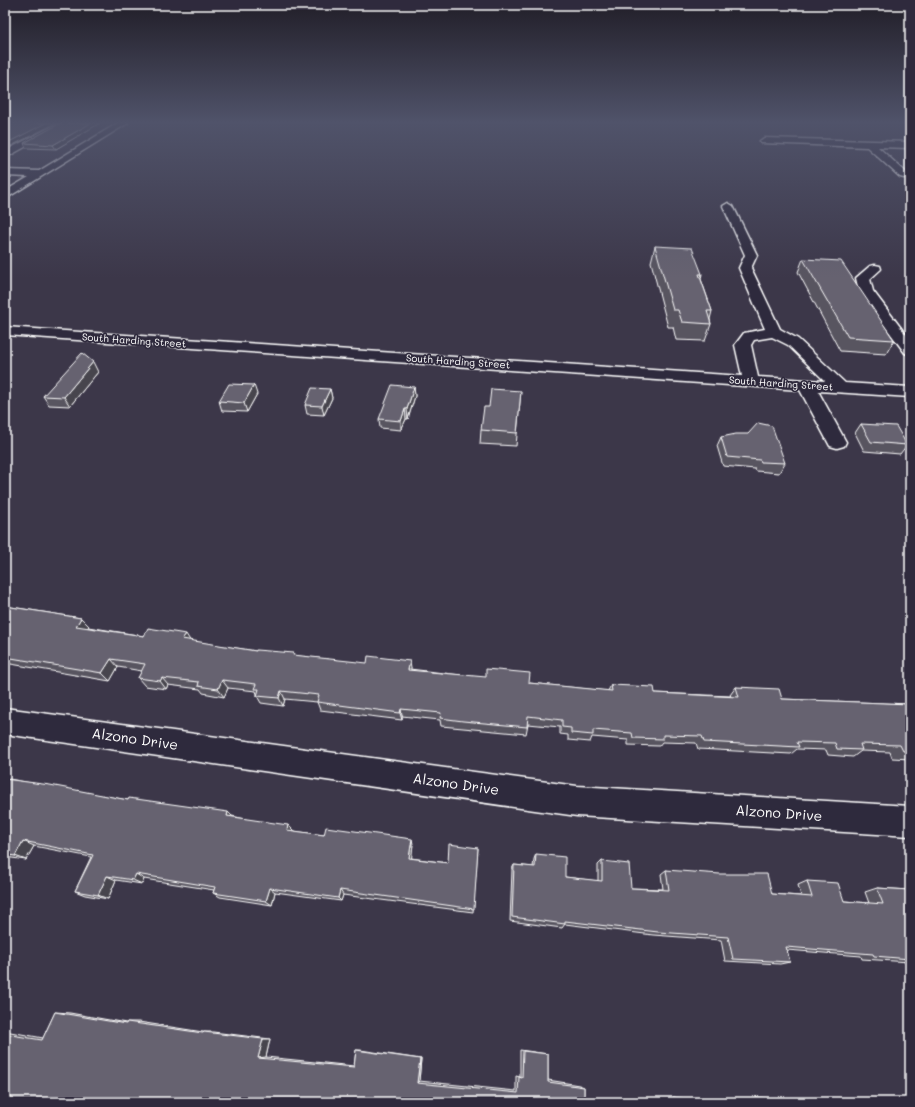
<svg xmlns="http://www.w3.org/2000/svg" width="915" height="1107" viewBox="0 0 915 1107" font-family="Mali,sans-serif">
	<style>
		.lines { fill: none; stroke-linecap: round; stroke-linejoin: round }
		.minor-casing { stroke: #fff; stroke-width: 3 }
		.minor { fill: #2f2a3d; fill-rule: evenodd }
		.wall { fill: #585460; stroke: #fff }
		.shaded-wall { fill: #47454e; stroke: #fff }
		.building { fill: #666270; stroke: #fff }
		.labels { text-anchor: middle; stroke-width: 3.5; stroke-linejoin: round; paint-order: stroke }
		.far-street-label { font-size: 10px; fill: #fff; stroke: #2f2a3d }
		.near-street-label { font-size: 14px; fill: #fff; stroke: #2f2a3d }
	</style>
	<rect width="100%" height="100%" fill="#3c3749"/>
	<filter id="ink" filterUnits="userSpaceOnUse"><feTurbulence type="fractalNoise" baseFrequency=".025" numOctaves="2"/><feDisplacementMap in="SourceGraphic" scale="8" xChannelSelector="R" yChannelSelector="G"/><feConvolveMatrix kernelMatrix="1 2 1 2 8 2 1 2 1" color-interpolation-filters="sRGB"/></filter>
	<g filter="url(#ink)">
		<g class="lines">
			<defs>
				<g id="minor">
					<polygon points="59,123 69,123 5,158 5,151"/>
					<polygon points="118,123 128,123 5,199 5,191 29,177 5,176 5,170 39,171"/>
					<polygon points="764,138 910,142 910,148 878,147 909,175 904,178 900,177 867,147 761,143 760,141"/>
					<path d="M728 203 733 206 757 255 751 268 780 329 798 339 845 383 910 387V397L818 391 846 442 844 446 837 448 830 446 800 390 5 335V327L742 376 735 345 744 333 765 329 739 268 745 255 723 206ZM772 337 788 345 825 381 758 377 751 345 754 340Z"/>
					<polygon points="875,265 880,266 881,269 870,279 873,291 910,340 910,355 905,353 859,291 856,278 870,266"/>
					<polygon points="5,708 577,786 910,806 910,836 577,816 5,734"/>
				</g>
			</defs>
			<!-- minor casing -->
			<use href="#minor" class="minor-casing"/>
			<!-- minor -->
			<use href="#minor" class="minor"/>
		</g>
		<!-- wall -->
		<g class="wall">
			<polygon points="5,123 56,123 9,147 5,147"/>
			<polygon points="61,123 100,123 56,149 26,148 24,143"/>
			<polygon points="655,246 702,274 701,279 712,311 710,319 711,324 705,341 676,340 673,327 668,327 651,262"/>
			<polygon points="803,259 894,340 886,354 840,351 798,272"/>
			<polygon points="98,372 70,406 49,405 43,396"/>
			<polygon points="414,387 415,396 408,419 406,419 401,430 380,428 379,419"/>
			<polygon points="330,389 332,398 324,415 307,414 305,405"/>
			<polygon points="521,391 516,446 480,444 481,430 489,407"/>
			<polygon points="257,394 247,412 222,411 219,401"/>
			<polygon points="861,424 907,445 900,454 864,451 855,433"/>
			<polygon points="721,437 785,463 779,473 756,471 755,469 723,466 717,446"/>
			<polygon points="5,606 81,618 89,626 88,627 144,636 190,641 256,651 529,683 608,691 611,685 655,693 731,696 730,695 736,687 782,699 910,704 910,759 892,758 890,752 861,751 853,757 828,755 826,750 797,749 791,754 698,749 696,743 662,742 659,746 628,745 628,740 592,737 590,742 568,740 568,735 560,734 560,727 528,724 526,734 463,728 441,726 440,720 402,716 402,720 320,710 317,702 285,699 283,706 261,703 257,696 257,694 256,691 228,688 224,697 203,693 200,689 168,685 166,689 145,686 138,678 142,671 118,667 110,681 5,663"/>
			<polygon points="5,777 9,779 128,800 232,816 293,830 293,831 324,835 413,844 411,858 448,863 478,848 473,912 343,895 341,901 275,892 272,905 220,897 213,893 214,890 144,879 142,884 116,880 108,899 85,895 75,891 91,857 34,846 26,860 5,857"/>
			<polygon points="536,854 565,877 598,881 598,865 602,861 631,888 663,889 661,874 666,870 772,894 801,896 798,885 807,881 844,901 869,903 865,892 877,888 910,890 910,962 862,959 861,956 787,950 790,962 780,964 725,961 721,940 653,935 565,924 562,928 510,921 512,869 514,865 533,867 534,859"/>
			<polygon points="55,1012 70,1013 126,1023 127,1022 139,1022 203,1032 213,1032 270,1039 266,1057 354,1066 356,1050 360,1050 421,1059 419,1081 516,1091 516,1076 520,1077 520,1050 548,1054 548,1080 579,1085 584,1087 584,1098 619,1102 5,1102 5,1031 43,1038"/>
			<polygon points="673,1097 708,1102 674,1102"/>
			<polygon points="756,1097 796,1102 757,1102"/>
		</g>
		<!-- shaded-wall -->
		<g class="shaded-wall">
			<polygon points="46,123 56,123 9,147 7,143"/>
			<polygon points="91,123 100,123 56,149 53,145"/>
			<polygon points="93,362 98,372 70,406 64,397"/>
			<polygon points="254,385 257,394 247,412 244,403"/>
			<polygon points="414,387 415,396 408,419 407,409"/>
			<polygon points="330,389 332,398 324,415 322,406"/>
			<polygon points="405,409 406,419 401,430 401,421"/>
			<polygon points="81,618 89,626 83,634 76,626"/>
			<polygon points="186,634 191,642 182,639"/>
			<polygon points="111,659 118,667 110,681 102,673"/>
			<polygon points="410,661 411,669 409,678 408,670"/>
			<polygon points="162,678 168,685 166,689 160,681"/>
			<polygon points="222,680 228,688 224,697 218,689"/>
			<polygon points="281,691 285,699 283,706 279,698"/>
			<polygon points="401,709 402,716 402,720 400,713"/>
			<polygon points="228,812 234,818 227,816"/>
			<polygon points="288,825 293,830 291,835 287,830"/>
			<polygon points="412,839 413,844 411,863 409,858"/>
			<polygon points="23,841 34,846 26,860 15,856"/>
			<polygon points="136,874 144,879 142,884 133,880"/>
			<polygon points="107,876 116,880 108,899 98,895"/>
			<polygon points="270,888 275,892 272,905 266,901"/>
			<polygon points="340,890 343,895 341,901 338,898"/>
			<polygon points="263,1039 270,1039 266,1057 258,1058"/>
			<polygon points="420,1059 421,1059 419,1081 417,1083"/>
		</g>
		<!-- building -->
		<g class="building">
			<polygon points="5,123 46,123 7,143 5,143"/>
			<polygon points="61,123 91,123 53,145 24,143"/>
			<polygon points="655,246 692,248 702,274 699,274 712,311 707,311 711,324 682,322 678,310 673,310"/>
			<polygon points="803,259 841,261 894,340 848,337"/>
			<polygon points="82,353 93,362 64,397 43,396"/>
			<polygon points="229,384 254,385 244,403 219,401"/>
			<polygon points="392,385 414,387 407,409 405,409 401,421 379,419"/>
			<polygon points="312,388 330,389 322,406 305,405"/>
			<polygon points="491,389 521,391 517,433 481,430 484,407 489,407"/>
			<polygon points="758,423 772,426 785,463 761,462 760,460 727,457 721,437 736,434 748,434"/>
			<polygon points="861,424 896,426 907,445 871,442"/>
			<polygon points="5,606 81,618 76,626 144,636 148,628 186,634 182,639 256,651 256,650 294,653 293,655 367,663 368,656 410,661 408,670 486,677 486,669 530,673 529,683 612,691 611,685 654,687 655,693 739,697 736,687 779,689 782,699 910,704 910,751 903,751 900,745 860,744 862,750 837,749 835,743 797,742 799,747 704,742 702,736 663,735 663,739 633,738 632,733 593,730 593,735 571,733 571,728 562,727 562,720 528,716 527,727 463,721 440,718 441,713 401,709 400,713 317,702 319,695 281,691 279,698 257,696 259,689 254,689 256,684 222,680 218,689 198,686 199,682 162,678 160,681 138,678 145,664 111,659 102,673 5,657"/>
			<polygon points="5,779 50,785 128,800 129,798 228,812 227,816 288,825 287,830 324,835 326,827 412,839 409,858 448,863 449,844 478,848 474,909 340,890 338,898 270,888 266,901 213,893 215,887 136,874 133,880 107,876 98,895 75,891 93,855 23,841 15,856 5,854"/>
			<polygon points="536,854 565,857 565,877 602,881 602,861 629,864 631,888 669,890 666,870 720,874 767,874 772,894 812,897 807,881 838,883 844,901 883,904 877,888 910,890 910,959 874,956 873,954 786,947 790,962 733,959 728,937 658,932 565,921 565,924 512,917 514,865 535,867"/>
			<polygon points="55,1012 126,1024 127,1022 203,1033 204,1032 263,1039 258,1058 354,1067 356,1050 420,1059 417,1083 518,1093 519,1077 522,1078 523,1051 548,1054 548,1082 584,1087 584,1100 602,1102 5,1102 5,1034 42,1040"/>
			<polygon points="682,1099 700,1102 682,1102"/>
			<polygon points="769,1100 788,1102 769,1102"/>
		</g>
	</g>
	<!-- sky -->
	<linearGradient id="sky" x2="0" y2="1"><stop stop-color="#211e28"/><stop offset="0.44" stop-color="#50536a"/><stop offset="1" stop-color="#50536a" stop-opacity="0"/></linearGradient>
	<rect width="915" height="278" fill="url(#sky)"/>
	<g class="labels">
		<!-- far-street labels -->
		<g class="far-street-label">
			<text transform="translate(134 340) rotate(4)" y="4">South Harding Street</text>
			<text transform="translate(458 361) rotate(4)" y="4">South Harding Street</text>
			<text transform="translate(781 383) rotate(4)" y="4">South Harding Street</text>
		</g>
		<!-- near-street labels -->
		<g class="near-street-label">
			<text transform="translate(135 739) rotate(8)" y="5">Alzono Drive</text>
			<text transform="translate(456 784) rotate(8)" y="5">Alzono Drive</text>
			<text transform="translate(779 813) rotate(4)" y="5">Alzono Drive</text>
		</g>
	</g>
	<!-- margin -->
	<rect width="915" height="1107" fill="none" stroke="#2f2a3d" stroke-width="20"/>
	<rect x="10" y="10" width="895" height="1087" fill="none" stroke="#fff" stroke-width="1.5" filter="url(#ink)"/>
</svg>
